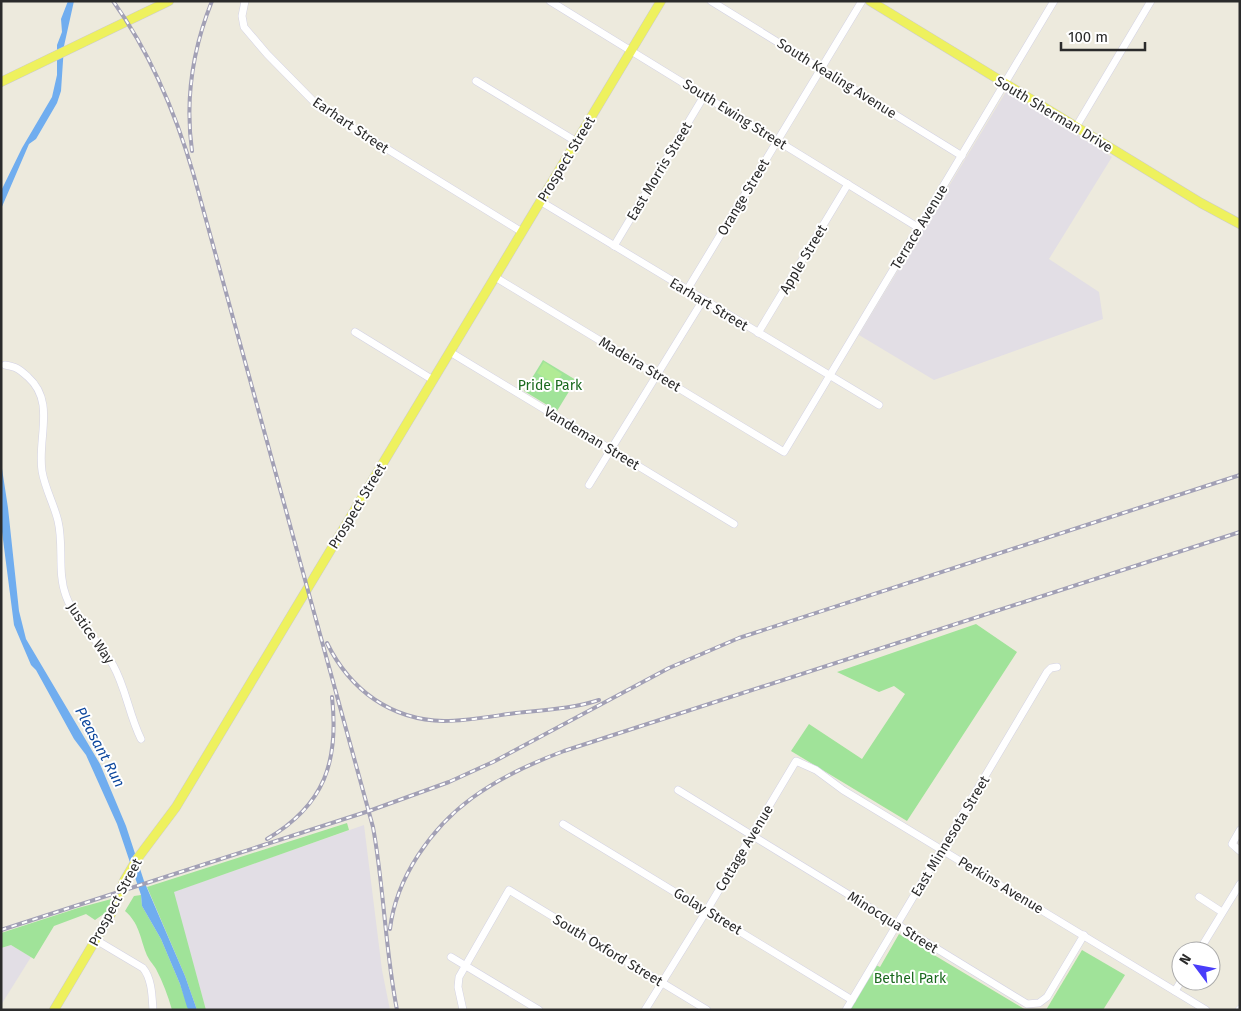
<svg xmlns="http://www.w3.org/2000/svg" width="1241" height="1011" viewBox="0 0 1241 1011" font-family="'Fira Sans',sans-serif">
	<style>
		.industrial { fill: #e2dee5 }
		.green { fill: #a0e399 }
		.pitch { fill: #b1eb95 }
		.water { fill: #70adef }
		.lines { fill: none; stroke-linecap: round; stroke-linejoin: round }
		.minor-casing { stroke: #d3d2e4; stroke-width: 8 }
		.major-casing { stroke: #ccc; stroke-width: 10 }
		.minor { stroke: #fff; stroke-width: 7 }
		.major { stroke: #eef15e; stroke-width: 9 }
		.rail-casing { stroke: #a2a0b5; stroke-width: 4 }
		.rail { stroke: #fff; stroke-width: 2; stroke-dasharray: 5.5; stroke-linecap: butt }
		.labels { text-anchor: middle; stroke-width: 4; stroke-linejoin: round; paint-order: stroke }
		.street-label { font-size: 14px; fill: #2b2b2b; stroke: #fff }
		.park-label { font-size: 14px; fill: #1a691e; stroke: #fff }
		.water-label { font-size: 15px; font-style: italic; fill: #0d479d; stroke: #fff }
	</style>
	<rect width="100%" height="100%" fill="#edeadd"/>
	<!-- industrial -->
	<g class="industrial">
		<polygon points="1007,90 1112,157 1049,259 1099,292 1103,319 934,380 859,335"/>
		<polygon points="364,825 382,970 390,1010 206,1010 173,892"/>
		<polygon points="11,945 31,957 1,1005 1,948"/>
	</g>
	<!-- green -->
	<g class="green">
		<polygon points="543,360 576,380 557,411 524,391"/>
		<polygon points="976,624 1017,652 907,821 791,751 809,724 862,759 905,694 894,686 879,692 837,672"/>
		<polygon points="347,823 349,830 174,892 206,1010 197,1010 185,976 147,887"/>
		<path d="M141 895 142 906 161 939 180 984 189 1010H172C168 996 163 982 156 969 153 964 148 959 146 953 140 937 139 923 125 911L134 896Z"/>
		<polygon points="115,898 111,909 95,920 86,914 54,926 34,959 11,945 1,948 1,933 78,908"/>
		<polygon points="899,934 1026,1010 850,1010 876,965 880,967"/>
		<polygon points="1082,950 1125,975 1103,1010 1046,1010"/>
	</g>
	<!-- pitch -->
	<polygon class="pitch" points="544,362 562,374 555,384 537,373"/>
	<!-- water -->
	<g class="water">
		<polygon points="68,1 74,1 64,46 61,91 57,103 36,139 29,144 1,209 1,191 22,148 52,97 57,75 57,45 62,32 61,19"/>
		<polygon points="1,462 8,508 19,611 26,639 100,764 126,826 144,881 185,976 197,1010 189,1010 187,1007 180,984 161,939 142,906 141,895 117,824 86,755 74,739 36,670 31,665 14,625 1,524"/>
	</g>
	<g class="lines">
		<defs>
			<g id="minor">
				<polyline points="245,1 242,16 244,27 267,54 319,107 522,232"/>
				<polyline points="550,1 919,228"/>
				<polyline points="711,1 962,156"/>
				<polyline points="476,81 577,142"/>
				<polyline points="1076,127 1151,1"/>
				<polyline points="540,201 879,405"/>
				<polyline points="614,246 704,96"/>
				<polyline points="495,277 784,452 1054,1"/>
				<polyline points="687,290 862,1"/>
				<polyline points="355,332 433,380"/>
				<polyline points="758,333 848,184"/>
				<polyline points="450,352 734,524"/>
				<path d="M5 365C17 367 19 369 28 377 56 402 37 438 42 471 45 489 54 504 58 521 64 546 57 572 66 596 76 623 99 640 113 665 126 688 129 715 141 739"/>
				<polyline points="589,485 703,300"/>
				<polyline points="678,790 1027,1004 1039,1003 1047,997 1084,935"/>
				<polyline points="563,824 852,1000"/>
				<polyline points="1240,830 1232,844 1240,851"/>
				<polyline points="1199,897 1222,912"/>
				<path d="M96 940 143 968C152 979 152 996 153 1010"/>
				<polyline points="1199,951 1240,884"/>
				<polyline points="451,957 539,1010"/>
				<polyline points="1175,991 1181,981"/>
				<polyline points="463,1010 458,987 459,977 509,890 707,1010"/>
				<polyline points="645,1010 707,910 796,761 816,770 843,790 1206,1010"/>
				<polyline points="846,1010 1047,672 1051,668 1057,667"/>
				<polyline points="1239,1010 1240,1009"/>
			</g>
			<g id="major">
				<polyline points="870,1 1201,203 1240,224"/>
				<polyline points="1,82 169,1"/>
				<polyline points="54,1010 111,914 124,881 137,859 176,807 661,1"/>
			</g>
		</defs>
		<!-- minor casing -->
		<use href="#minor" class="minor-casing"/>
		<!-- major casing -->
		<use href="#major" class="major-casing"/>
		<!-- minor -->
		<use href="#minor" class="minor"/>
		<!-- major -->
		<use href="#major" class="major"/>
		<defs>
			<g id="rail">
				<path d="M113 1C151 54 176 114 194 176L373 827C384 887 385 949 397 1010"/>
				<path d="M192 151C185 100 193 48 212 1"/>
				<path d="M327 643C350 690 391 720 444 721 468 721 493 716 516 713 543 710 572 709 599 700"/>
				<path d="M267 839C325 805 339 761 332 697"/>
				<path d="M390 929C396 878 431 828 472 798 499 778 532 763 564 751L1240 532"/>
				<polyline points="1,930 369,811 449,782 493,762 669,668 739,638 1240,475"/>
			</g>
		</defs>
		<!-- rail casing -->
		<use href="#rail" class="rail-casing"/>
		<!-- rail -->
		<use href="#rail" class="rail"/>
	</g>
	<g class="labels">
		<!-- street labels -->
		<g class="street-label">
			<text transform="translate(837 78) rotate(32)" y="5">South Kealing Avenue</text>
			<text transform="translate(735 114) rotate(32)" y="5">South Ewing Street</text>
			<text transform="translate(1054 114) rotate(31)" y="5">South Sherman Drive</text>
			<text transform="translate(351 125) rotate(34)" y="5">Earhart Street</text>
			<text transform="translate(566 159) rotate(-59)" y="5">Prospect Street</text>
			<text transform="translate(659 171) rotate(-59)" y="5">East Morris Street</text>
			<text transform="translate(743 197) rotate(-59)" y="5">Orange Street</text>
			<text transform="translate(919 227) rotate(-59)" y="5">Terrace Avenue</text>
			<text transform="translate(803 259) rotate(-59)" y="5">Apple Street</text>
			<text transform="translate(709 304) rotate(31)" y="5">Earhart Street</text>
			<text transform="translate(640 364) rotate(31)" y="5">Madeira Street</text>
			<text transform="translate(592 438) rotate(31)" y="5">Vandeman Street</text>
			<text transform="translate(357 506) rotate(-59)" y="5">Prospect Street</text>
			<text transform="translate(91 633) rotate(55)" y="5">Justice Way</text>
			<text transform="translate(950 836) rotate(-59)" y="5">East Minnesota Street</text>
			<text transform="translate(744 848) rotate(-59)" y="5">Cottage Avenue</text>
			<text transform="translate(1001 885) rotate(31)" y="5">Perkins Avenue</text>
			<text transform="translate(115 902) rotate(-62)" y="5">Prospect Street</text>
			<text transform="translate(708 911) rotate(31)" y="5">Golay Street</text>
			<text transform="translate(893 922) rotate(32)" y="5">Minocqua Street</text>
			<text transform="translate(608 950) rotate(31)" y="5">South Oxford Street</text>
		</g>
		<!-- park labels -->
		<g class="park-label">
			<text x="550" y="390">Pride Park</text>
			<text x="910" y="983">Bethel Park</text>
		</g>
		<!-- water labels -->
		<g class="water-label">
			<text transform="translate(100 747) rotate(62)" y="5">Pleasant Run</text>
		</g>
	</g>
	<!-- border -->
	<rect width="1241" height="1011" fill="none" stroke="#2b2b2b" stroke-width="5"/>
	<!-- north arrow -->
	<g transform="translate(1196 966) rotate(302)"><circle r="24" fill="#ffffff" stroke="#aaaaaa"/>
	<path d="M0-4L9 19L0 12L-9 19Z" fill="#493dfa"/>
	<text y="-8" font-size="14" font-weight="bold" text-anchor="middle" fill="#2b2b2b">N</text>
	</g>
	<!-- scale -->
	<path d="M1061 42v8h84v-8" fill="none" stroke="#2b2b2b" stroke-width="2.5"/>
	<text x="1068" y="42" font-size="15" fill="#2b2b2b" stroke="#ffffff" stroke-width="4" paint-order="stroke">100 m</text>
</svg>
